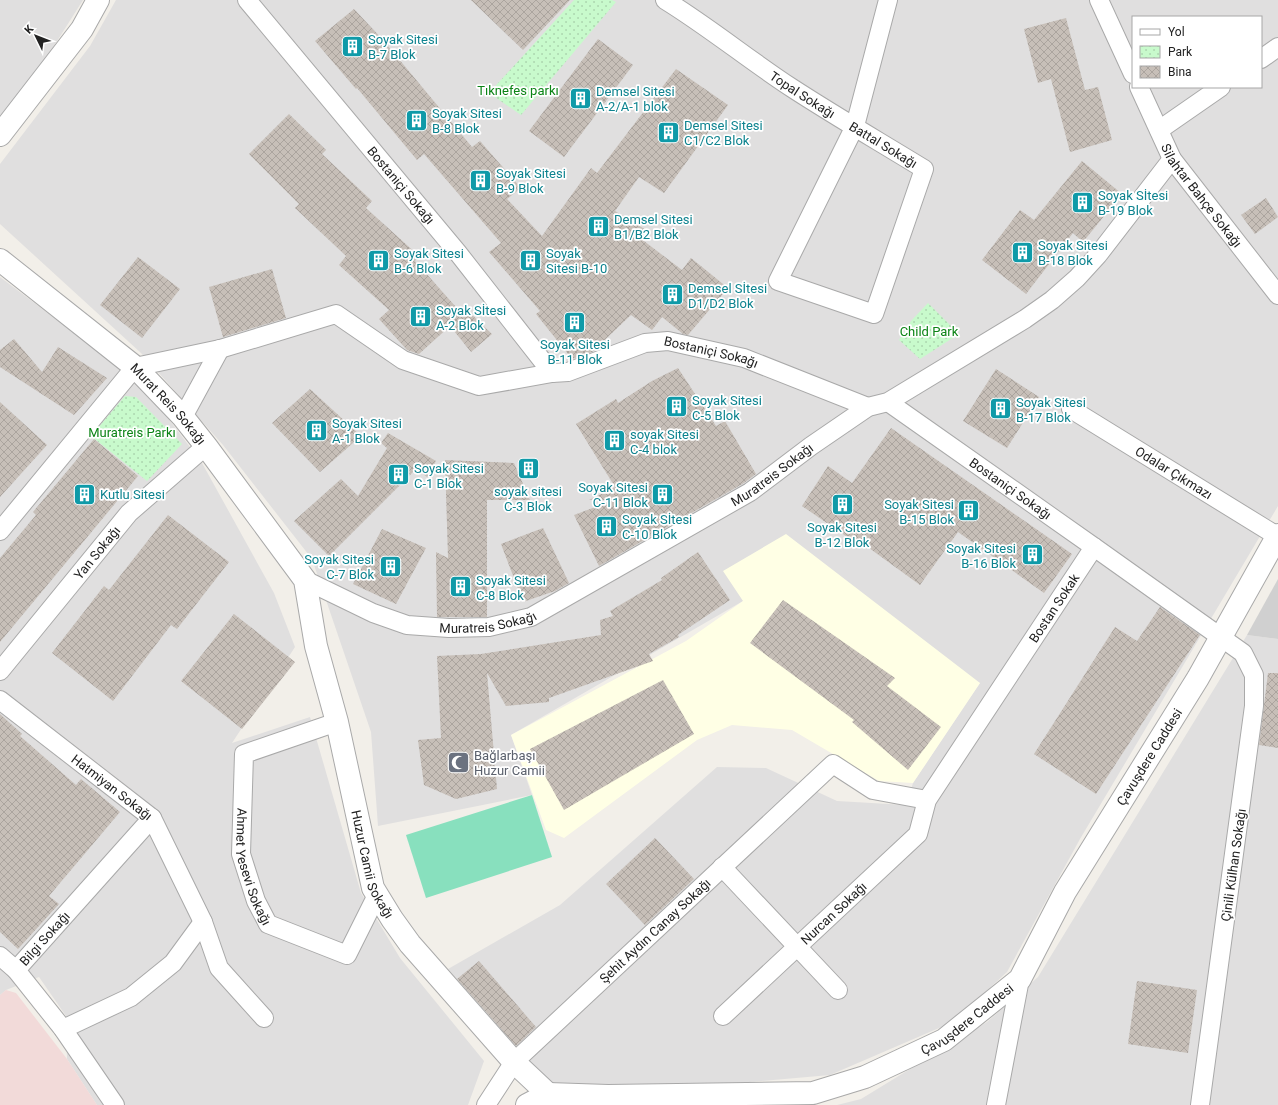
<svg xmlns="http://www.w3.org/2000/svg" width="1278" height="1105" viewBox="0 0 1278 1105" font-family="Roboto,sans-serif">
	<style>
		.residential { fill: #e0dfdf; fill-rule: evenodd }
		.commercial { fill: #f2dad9 }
		.education { fill: #ffffe5 }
		.religious { fill: #d0d0d0 }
		.park { fill: url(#park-dots) }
		.pitch { fill: #88e0be }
		.building { fill: url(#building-cross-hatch) }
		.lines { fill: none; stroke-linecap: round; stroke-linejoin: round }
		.minor-casing { stroke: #a9a9a9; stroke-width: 20 }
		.tertiary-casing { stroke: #a9a9a9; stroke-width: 24 }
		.minor { stroke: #fff; stroke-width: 18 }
		.tertiary { stroke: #fff; stroke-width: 22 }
		.labels { text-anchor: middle; stroke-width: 3.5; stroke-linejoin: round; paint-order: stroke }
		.culture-label { font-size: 13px; fill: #0d838f; stroke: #fff; text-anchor: start }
		.park-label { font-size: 13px; fill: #0c8416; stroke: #fff }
		.street-label { font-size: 13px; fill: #222; stroke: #fff }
		.worship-label { font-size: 13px; fill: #5b616d; stroke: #fff; text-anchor: start }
	</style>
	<defs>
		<pattern id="park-dots" width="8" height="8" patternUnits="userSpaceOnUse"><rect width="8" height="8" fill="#c8facc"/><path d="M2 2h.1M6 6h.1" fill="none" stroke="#acd6af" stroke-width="1.8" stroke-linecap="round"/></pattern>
		<pattern id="building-cross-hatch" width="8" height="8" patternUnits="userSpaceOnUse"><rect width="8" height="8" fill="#c7bfb8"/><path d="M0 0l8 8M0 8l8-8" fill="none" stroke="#aba49e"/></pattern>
	</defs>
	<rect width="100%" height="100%" fill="#f2efe9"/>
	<!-- residential -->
	<g class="residential">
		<polygon points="0,0 83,0 21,98 0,120"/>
		<path d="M116 0H1278V506L1080 839 1007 972 953 1022 830 1075 694 1087 553 1088 448 969 560 905 717 767 766 768 837 801 906 805 913 783 980 683 743 601 511 735 532 795 378 826 371 732 312 559 223 445 141 353 0 224V164L90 46ZM1133 17H1261V87H1133Z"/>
		<polygon points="0,277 143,385 202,463 274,593 295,647 232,743 310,717 361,893 400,958 484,1061 468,1105 97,1105 67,1059 66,1016 39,977 6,990 0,995"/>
		<polygon points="1247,635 1278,639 1278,1105 837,1105 861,1099 987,1022 1038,977"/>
	</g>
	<!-- commercial -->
	<polygon class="commercial" points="6,990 16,993 67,1059 97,1105 0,1105 0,995"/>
	<!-- education -->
	<polygon class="education" points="786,534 980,683 913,783 879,781 792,730 732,725 697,740 564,838 546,830 511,735 686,641 743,601 723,571"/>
	<!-- religious -->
	<polygon class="religious" points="1278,579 1278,639 1247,635"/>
	<!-- park -->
	<g class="park">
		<polygon points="574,0 612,0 616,2 521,115 489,93"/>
		<polygon points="928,303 959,334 920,359 899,340 911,321"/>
		<polygon points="125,396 136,397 182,444 147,481 91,436"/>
	</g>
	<!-- pitch -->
	<polygon class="pitch" points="532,795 552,857 426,898 406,835"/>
	<!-- building -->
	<g class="building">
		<polygon points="471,0 570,0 523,50"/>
		<polygon points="354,9 383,40 472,147 480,141 521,188 507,199 542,236 591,168 597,173 676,69 728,105 664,193 639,177 615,211 646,230 640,238 682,270 691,258 728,288 688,335 683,334 662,317 652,330 631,315 592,352 572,359 536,314 540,311 489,252 501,243 424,154 417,160 357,88 356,89 315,41"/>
		<polygon points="1066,18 1085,90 1098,87 1112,140 1070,152 1051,79 1038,83 1024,29"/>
		<polygon points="598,39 633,65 564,157 529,131"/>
		<polygon points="289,114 326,150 322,154 372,201 366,208 419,256 415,261 464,316 469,312 492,334 471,352 450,326 419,354 407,350 379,319 389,310 339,265 346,256 295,208 299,204 249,154"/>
		<polygon points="1082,161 1122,194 1083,242 1073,233 1026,294 982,260 1020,210 1034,220"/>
		<polygon points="1266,198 1278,217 1255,234 1241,215"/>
		<polygon points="138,257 180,289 142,338 100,305"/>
		<polygon points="272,269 286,318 223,337 209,287"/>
		<polygon points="14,339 42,372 58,347 107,378 74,415 0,367 0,350"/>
		<polygon points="678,368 716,426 725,421 756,474 744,483 599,566 574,515 614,500 589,500 615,487 576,424 616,399 618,403 652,381"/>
		<polygon points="996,369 1039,397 1007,448 963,421"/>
		<polygon points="310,389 361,436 320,472 272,423"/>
		<polygon points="0,402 47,445 0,497"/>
		<polygon points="891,428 1072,554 1044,593 958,532 920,585 858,540 856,543 802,506 828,466 852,483"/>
		<polygon points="388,433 436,461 427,477 416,469 329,556 294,521 341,479 358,496 387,448 381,443"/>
		<polygon points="94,439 138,476 0,642 0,558 36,515 33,512"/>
		<polygon points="445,460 514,463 530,500 487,500 487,617 437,617 436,552 448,558"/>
		<polygon points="168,515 229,562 177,629 171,625 113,701 52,653 104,586 109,590"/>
		<polygon points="543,528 569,583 555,591 523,602 501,544"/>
		<polygon points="382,529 426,548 396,604 353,584"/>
		<polygon points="698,552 730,600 678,635 679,637 649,654 653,661 549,698 549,702 506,706 487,673 497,789 456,799 424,785 418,740 441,738 437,656 481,654 601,635 600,620 613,616 610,611 662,580 661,578"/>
		<polygon points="783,600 895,678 887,686 941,727 908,770 852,722 854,720 750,643"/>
		<polygon points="1160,607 1200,635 1096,794 1034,754 1115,627 1137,641"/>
		<polygon points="234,614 295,662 242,729 181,681"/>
		<polygon points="1268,673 1278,673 1278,748 1259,745"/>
		<polygon points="663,680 694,734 564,810 530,749"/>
		<polygon points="0,714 22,734 20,736 76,785 81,779 120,812 49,896 59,904 18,949 0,932"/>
		<polygon points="655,838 694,879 645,925 606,884"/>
		<polygon points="479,961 536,1027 516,1046 457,979"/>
		<polygon points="1137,981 1197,990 1188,1053 1128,1044"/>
	</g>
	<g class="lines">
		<defs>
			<g id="minor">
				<path id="s1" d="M247 0 458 253 552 373"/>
				<path id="s2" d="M665 0C709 27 749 60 792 88 835 116 880 142 924 169L874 314 778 281 855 126 888 0"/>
				<polyline points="1099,0 1133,74"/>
				<polyline points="1261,59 1278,47"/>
				<path id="s3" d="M1139 87 1172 159 1278 295"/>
				<polyline points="1159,130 1221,87"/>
				<path id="s4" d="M888 402 1094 547"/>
				<path id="s5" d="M1071 409 1277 536"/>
				<polyline points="183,417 220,349"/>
				<path id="s6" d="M0 531 135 367 220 349 336 314 403 360 479 386 552 373 568 372 645 343 668 341 744 358 868 407"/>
				<path id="s7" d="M305 580 373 613 407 625 449 628 489 627 531 617 750 492 811 446 868 407 888 402 1025 319 1052 300 1077 278 1098 255 1172 159"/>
				<path id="s8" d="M0 671 129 513 206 446"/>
				<path id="s9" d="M0 700 152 818 203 922 219 968 264 1018"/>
				<path id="s10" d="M337 722 244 754 241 854 256 901 268 924 347 955 377 895"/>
				<polyline points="722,867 838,990"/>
				<polyline points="0,956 16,970"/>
				<path id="s11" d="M723 1016 918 834 927 800 1094 547 1243 653 1254 675V706L1200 1105"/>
				<polyline points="63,1029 131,997 173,963 203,922"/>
				<path id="s12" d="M115 1105 63 1029 16 970 152 818"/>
				<path id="s13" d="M486 1105 514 1062 833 764 873 790 927 800"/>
				<polyline points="996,1105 1020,979"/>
			</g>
			<g id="tertiary">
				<polyline points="0,135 82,29 98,0"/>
				<path id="s14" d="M0 260 135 367 183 417 206 446 305 580 316 646 337 722 373 888 392 919 410 944 514 1062 548 1094"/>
				<path id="s15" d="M527 1105 548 1094 608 1096 813 1093 865 1077 944 1040 1020 979 1065 892 1198 678 1278 535"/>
			</g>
		</defs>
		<!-- minor casing -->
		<use href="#minor" class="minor-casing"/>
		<!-- tertiary casing -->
		<use href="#tertiary" class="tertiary-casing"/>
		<!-- minor -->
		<use href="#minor" class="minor"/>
		<!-- tertiary -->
		<use href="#tertiary" class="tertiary"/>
	</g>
	<!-- icons -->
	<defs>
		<symbol id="building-square" viewBox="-11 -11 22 22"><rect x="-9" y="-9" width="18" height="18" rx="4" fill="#0f9aa8" stroke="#fff"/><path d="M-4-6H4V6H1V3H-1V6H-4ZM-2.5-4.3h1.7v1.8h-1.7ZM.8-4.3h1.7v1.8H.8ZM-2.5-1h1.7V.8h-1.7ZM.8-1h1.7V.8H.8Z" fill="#fff"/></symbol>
		<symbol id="mosque-square" viewBox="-11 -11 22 22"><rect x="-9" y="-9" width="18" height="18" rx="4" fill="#6b7280" stroke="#fff"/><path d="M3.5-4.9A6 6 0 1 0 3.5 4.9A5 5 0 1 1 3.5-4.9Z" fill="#fff"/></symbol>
	</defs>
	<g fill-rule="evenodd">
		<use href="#building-square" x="340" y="34" width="25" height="25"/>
		<use href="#building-square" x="568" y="86" width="25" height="25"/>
		<use href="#building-square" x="404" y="108" width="25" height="25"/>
		<use href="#building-square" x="656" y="120" width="25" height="25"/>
		<use href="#building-square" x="468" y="168" width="25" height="25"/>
		<use href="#building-square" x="1070" y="190" width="25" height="25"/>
		<use href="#building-square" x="586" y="214" width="25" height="25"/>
		<use href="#building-square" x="1010" y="240" width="25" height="25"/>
		<use href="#building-square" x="366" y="248" width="25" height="25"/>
		<use href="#building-square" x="518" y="248" width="25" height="25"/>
		<use href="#building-square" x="660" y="282" width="25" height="25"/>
		<use href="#building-square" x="408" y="304" width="25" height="25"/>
		<use href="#building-square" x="562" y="310" width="25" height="25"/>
		<use href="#building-square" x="664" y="394" width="25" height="25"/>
		<use href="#building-square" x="988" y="396" width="25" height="25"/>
		<use href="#building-square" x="304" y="418" width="25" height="25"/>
		<use href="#building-square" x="602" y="428" width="25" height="25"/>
		<use href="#building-square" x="516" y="456" width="25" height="25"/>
		<use href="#building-square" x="386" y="462" width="25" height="25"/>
		<use href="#building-square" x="72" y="482" width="25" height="25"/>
		<use href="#building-square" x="650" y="482" width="25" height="25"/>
		<use href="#building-square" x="830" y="492" width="25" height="25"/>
		<use href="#building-square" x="956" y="498" width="25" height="25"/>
		<use href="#building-square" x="594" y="514" width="25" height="25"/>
		<use href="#building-square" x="1020" y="542" width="25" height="25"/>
		<use href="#building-square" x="378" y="554" width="25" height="25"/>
		<use href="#building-square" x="448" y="574" width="25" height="25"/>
		<use href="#mosque-square" x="446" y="750" width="25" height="25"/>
	</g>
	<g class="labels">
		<!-- culture labels -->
		<g class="culture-label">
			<text x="368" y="44">Soyak Sitesi<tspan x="368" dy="15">B-7 Blok</tspan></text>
			<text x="596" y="96">Demsel Sitesi<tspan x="596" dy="15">A-2/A-1 blok</tspan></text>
			<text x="432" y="118">Soyak Sitesi<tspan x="432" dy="15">B-8 Blok</tspan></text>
			<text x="684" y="130">Demsel Sitesi<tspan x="684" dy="15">C1/C2 Blok</tspan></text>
			<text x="496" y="178">Soyak Sitesi<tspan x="496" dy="15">B-9 Blok</tspan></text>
			<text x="1098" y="200">Soyak Sİtesi<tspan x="1098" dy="15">B-19 Blok</tspan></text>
			<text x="614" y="224">Demsel Sitesi<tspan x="614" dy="15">B1/B2 Blok</tspan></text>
			<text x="1038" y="250">Soyak Sitesi<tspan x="1038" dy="15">B-18 Blok</tspan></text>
			<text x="394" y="258">Soyak Sitesi<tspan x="394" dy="15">B-6 Blok</tspan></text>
			<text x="546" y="258">Soyak<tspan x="546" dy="15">Sitesi B-10</tspan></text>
			<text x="688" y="293">Demsel Sİtesi<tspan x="688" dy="15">D1/D2 Blok</tspan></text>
			<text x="436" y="315">Soyak Sİtesi<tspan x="436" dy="15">A-2 Blok</tspan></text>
			<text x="575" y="349" text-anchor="middle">Soyak Sitesi<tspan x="575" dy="15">B-11 Blok</tspan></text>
			<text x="692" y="405">Soyak Sitesi<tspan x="692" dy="15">C-5 Blok</tspan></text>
			<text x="1016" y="407">Soyak Sitesi<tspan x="1016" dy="15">B-17 Blok</tspan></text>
			<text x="332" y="428">Soyak Sitesi<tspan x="332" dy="15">A-1 Blok</tspan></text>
			<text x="630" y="439">soyak Sitesi<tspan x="630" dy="15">C-4 blok</tspan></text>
			<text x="414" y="473">Soyak Sitesi<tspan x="414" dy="15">C-1 Blok</tspan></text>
			<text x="648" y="492" text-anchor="end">Soyak Sitesi<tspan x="648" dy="15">C-11 Blok</tspan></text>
			<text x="528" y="496" text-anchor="middle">soyak sitesi<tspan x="528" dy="15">C-3 Blok</tspan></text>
			<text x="100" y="499">Kutlu Sitesi</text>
			<text x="954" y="509" text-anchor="end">Soyak Sitesi<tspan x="954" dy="15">B-15 Blok</tspan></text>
			<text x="622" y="524">Soyak Sİtesi<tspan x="622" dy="15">C-10 Blok</tspan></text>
			<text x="842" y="532" text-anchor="middle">Soyak Sitesi<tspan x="842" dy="15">B-12 Blok</tspan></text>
			<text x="1016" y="553" text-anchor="end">Soyak Sitesi<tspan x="1016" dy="15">B-16 Blok</tspan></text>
			<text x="374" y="564" text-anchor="end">Soyak Sitesi<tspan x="374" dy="15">C-7 Blok</tspan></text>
			<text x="476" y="585">Soyak Sitesi<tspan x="476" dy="15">C-8 Blok</tspan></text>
		</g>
		<!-- park labels -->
		<g class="park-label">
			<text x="518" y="95">Tıknefes parkı</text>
			<text x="929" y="336">Child Park</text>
			<text x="132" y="437">Muratreis Parkı</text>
		</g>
		<!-- street labels -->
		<g class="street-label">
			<text dy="5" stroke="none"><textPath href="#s2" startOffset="167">Topal Sokağı</textPath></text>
			<text dy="5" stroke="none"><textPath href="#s2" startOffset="262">Battal Sokağı</textPath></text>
			<text dy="5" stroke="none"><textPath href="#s1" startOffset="241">Bostaniçi Sokağı</textPath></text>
			<text dy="5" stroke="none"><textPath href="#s3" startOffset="126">Silahtar Bahçe Sokağı</textPath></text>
			<text dy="5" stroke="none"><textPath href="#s6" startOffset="822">Bostaniçi Sokağı</textPath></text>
			<text dy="5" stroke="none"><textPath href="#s14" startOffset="222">Murat Reis Sokağı</textPath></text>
			<text dy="5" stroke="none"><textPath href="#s5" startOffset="121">Odalar Çıkmazı</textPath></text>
			<text dy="5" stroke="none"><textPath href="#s7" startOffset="517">Muratreis Sokağı</textPath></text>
			<text dy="5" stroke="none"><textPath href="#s4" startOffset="150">Bostaniçi Sokağı</textPath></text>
			<text dy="5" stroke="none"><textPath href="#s8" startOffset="153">Yan Sokağı</textPath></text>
			<text dy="5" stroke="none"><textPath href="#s11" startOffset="532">Bostan Sokak</textPath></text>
			<text dy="5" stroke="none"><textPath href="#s7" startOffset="193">Muratreis Sokağı</textPath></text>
			<text dy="5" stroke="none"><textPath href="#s15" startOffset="785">Çavuşdere Caddesi</textPath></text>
			<text dy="5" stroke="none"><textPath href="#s9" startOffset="142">Hatmiyan Sokağı</textPath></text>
			<text dy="5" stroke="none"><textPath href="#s10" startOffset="213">Ahmet Yesevi Sokağı</textPath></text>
			<text dy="5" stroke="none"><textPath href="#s14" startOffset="738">Huzur Camii Sokağı</textPath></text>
			<text transform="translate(1233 865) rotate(-82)" y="5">Çinili Külhan Sokağı</text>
			<text dy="5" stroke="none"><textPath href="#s11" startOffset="151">Nurcan Sokağı</textPath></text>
			<text dy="5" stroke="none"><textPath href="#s13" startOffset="244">Şehit Aydın Canay Sokağı</textPath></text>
			<text dy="5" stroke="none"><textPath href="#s12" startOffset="210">Bilgi Sokağı</textPath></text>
			<text dy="5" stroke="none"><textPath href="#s15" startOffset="461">Çavuşdere Caddesi</textPath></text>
		</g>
		<!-- worship labels -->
		<g class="worship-label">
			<text x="474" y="760">Bağlarbaşı<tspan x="474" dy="15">Huzur Camii</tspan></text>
		</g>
	</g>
	<!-- legend -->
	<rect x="1132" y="16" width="130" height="72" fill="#ffffff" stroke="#a7a7a7"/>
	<rect x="1140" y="29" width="20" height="6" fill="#ffffff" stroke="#a7a7a7"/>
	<text x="1168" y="36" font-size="12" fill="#222222">Yol</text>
	<rect x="1140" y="46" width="20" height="12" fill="url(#park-dots)" stroke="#a7a7a7"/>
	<text x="1168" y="56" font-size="12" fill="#222222">Park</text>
	<rect x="1140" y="66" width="20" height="12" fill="url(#building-cross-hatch)" stroke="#a7a7a7"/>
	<text x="1168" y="76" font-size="12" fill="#222222">Bina</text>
	<!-- north arrow -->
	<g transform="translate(36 36) rotate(313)" stroke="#ffffff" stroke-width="3" paint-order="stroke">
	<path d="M0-3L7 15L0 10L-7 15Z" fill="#222222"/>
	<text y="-6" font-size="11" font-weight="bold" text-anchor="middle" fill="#222222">K</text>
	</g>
</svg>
